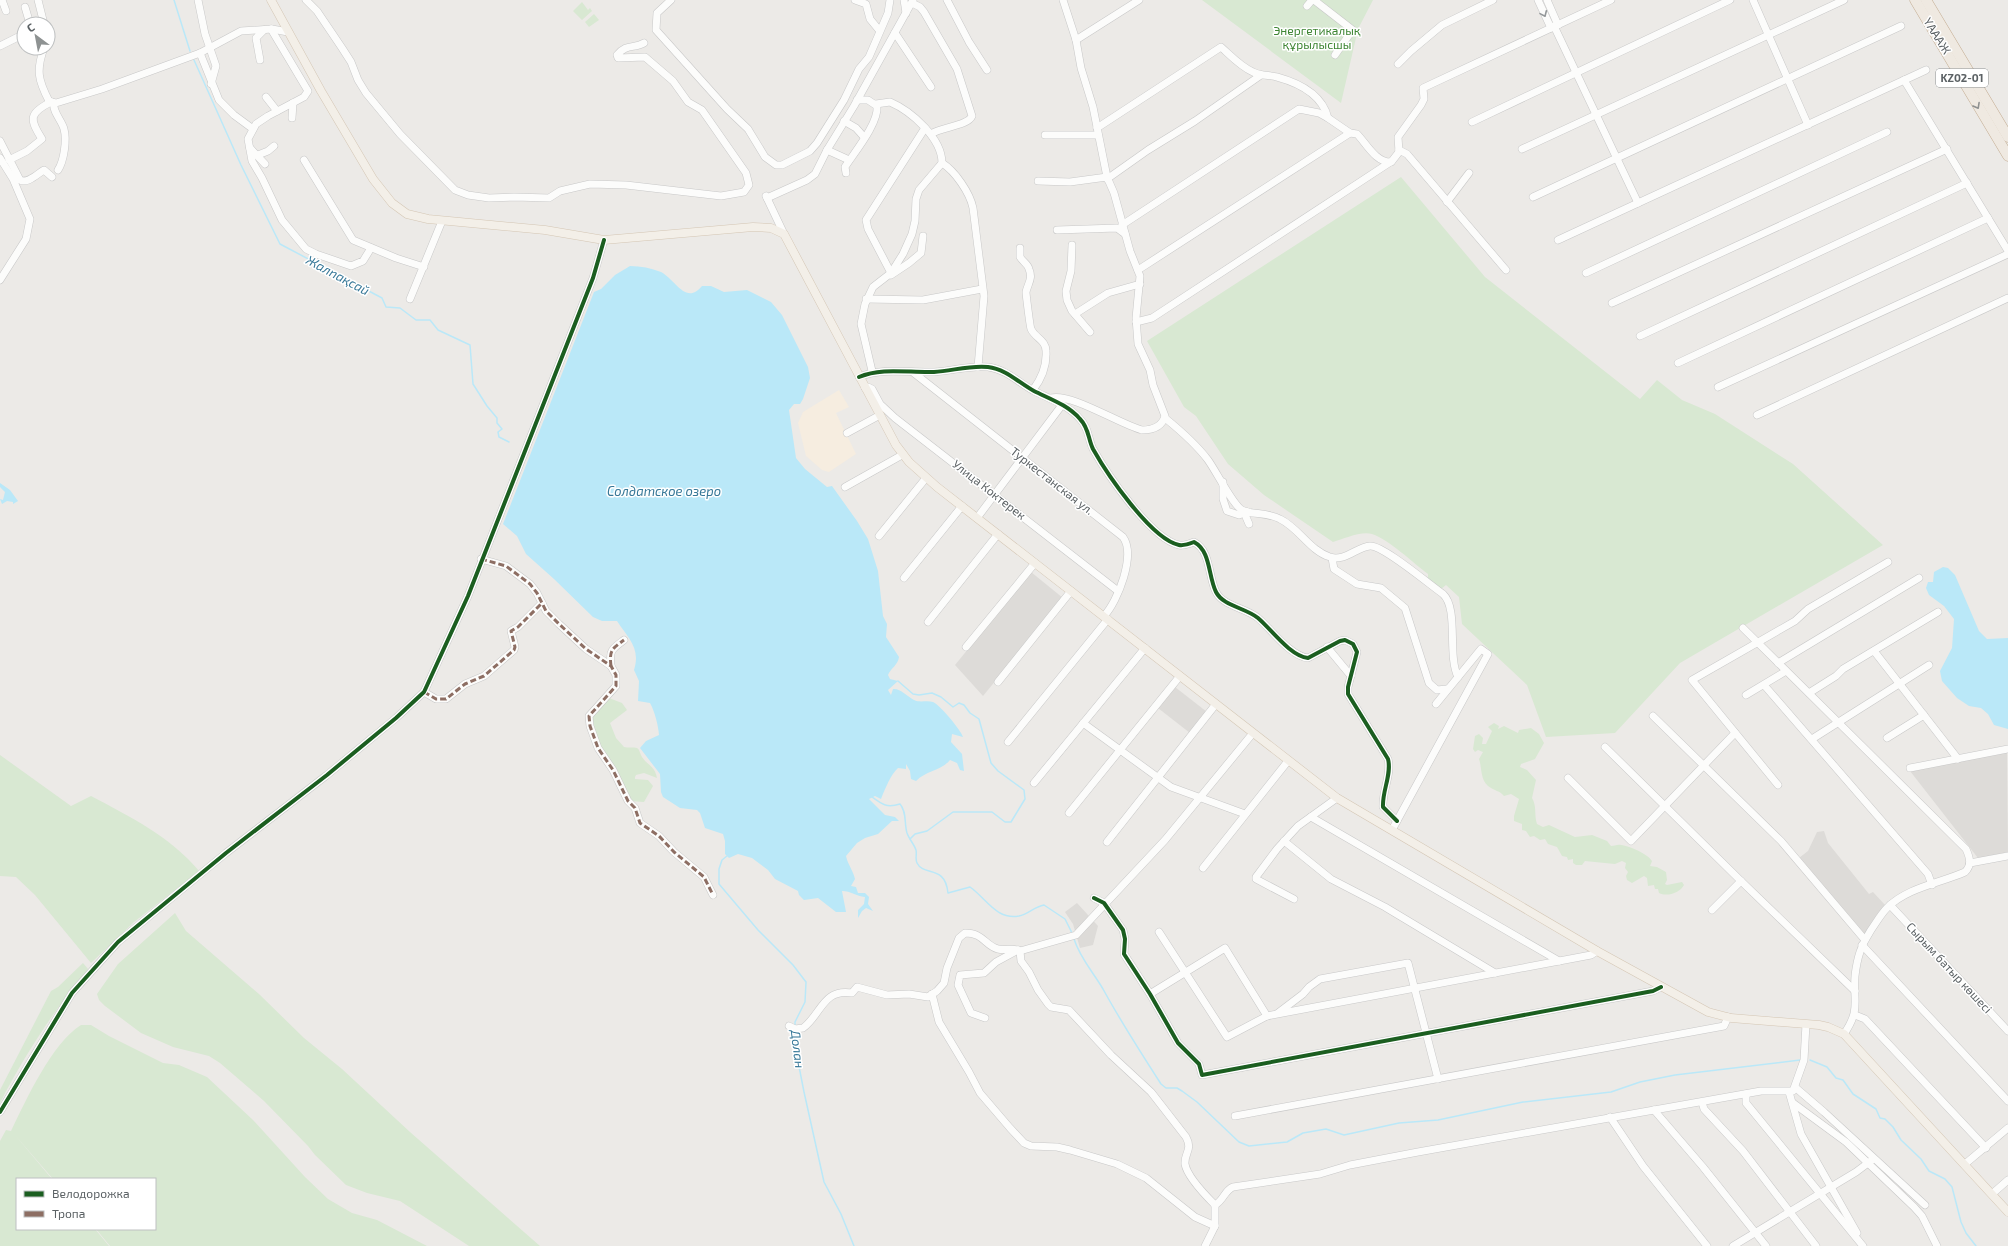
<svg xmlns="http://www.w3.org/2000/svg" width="2008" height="1246" viewBox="0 0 2008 1246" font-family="'Exo 2',sans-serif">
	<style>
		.commercial { fill: #f6ede0 }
		.industrial { fill: #dddbd8 }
		.green { fill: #d8e8d2 }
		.water { fill: #bae8f8 }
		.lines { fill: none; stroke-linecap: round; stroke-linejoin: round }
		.stream { stroke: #bae8f8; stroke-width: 1.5 }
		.minor-casing { stroke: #c8c8c8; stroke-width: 8 }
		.major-casing { stroke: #d4c6b4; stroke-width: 9 }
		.highway-casing { stroke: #c4ad93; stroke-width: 11 }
		.minor { stroke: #fcfcfb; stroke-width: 7 }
		.major { stroke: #f3efe8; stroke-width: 8 }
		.highway { stroke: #efe9e1; stroke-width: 10 }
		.quiet { stroke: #8d6e63; stroke-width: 3; stroke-dasharray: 6 3; stroke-linecap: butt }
		.cycleway-casing { stroke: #fff; stroke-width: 6 }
		.cycleway { stroke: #1b5e20; stroke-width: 4 }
		.oneway { stroke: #94989a }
		.oneway2 { stroke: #8f9190 }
		.labels { text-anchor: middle; stroke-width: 3; stroke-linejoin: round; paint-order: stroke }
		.shield { fill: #fff; stroke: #8d9193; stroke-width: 1 }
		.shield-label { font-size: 11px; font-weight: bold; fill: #5c6265 }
		.park-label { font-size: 12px; fill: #3e8533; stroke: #fff }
		.street-label { font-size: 12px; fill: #5c6265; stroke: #fff }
		.water-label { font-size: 13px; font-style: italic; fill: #377898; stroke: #fff }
	</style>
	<rect width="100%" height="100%" fill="#eceae7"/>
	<!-- commercial -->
	<polygon class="commercial" points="839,390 849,407 836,413 856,454 829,472 822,470 806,456 798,423 803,412"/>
	<!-- industrial -->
	<g class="industrial">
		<polygon points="1031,572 1063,598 983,696 955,665"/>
		<polygon points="1175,687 1207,712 1190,733 1158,708"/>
		<polygon points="2007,752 2008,852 1978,858 1910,771"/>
		<polygon points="1824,831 1828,843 1869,894 1873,892 1885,905 1863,936 1799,858 1808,851 1817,832"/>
		<polygon points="1077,903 1098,926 1093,945 1080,948 1073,924 1065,912"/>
	</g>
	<!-- green -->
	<g class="green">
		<polygon points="1202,0 1373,0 1358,29 1341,103"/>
		<polygon points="582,2 588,10 590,8 592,11 582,20 573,11"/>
		<polygon points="594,14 599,20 589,27 585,22"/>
		<path d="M1401 177 1485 277 1640 399 1657 380 1682 400 1715 414 1793 464 1883 545 1680 663 1615 733 1546 737 1527 685 1462 624 1459 597 1446 585 1441 589 1428 579V574C1413 563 1390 540 1372 534 1360 531 1344 539 1333 542L1264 495 1228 464 1196 416 1184 407 1147 341Z"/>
		<path d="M609 698 622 703 627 710 610 723 616 738 624 747C628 748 634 747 637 748 640 750 640 754 642 757 647 765 655 766 657 778L644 773 636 775 635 777V779L648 780 653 786 644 802 629 801 599 748 591 719Z"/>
		<path d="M1494 723 1499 726 1498 729 1504 726 1518 733 1519 730 1531 728 1539 734 1544 743 1535 759 1521 764 1520 767 1527 770 1536 780 1532 798C1537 806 1534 815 1537 824L1543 827 1549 825 1575 837 1592 835 1607 841 1611 846C1614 846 1618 844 1621 845 1630 846 1648 854 1652 861L1650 866 1657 867 1666 872 1667 880 1665 884 1667 885 1682 882 1684 885C1680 893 1667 897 1659 893L1658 889H1655L1654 885 1648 886 1647 878 1644 876 1632 883 1627 880 1626 876 1628 872 1625 868 1626 863 1622 861 1615 864 1585 861 1582 865H1576L1573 863V859L1568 860 1567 857 1562 856 1557 847 1548 844 1545 839 1540 840 1534 836 1530 837 1526 831 1522 830V824L1514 821V816L1519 799 1511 794 1504 796C1499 790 1494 791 1488 786 1480 779 1482 767 1479 759L1483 752 1478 750 1475 752 1473 749 1475 736 1479 734 1483 738 1482 744H1486L1492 731 1488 727Z"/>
		<path d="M0 755 71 806 91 796C129 816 171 837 199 871L134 922 91 963 35 895 16 877 0 876Z"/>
		<polygon points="175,913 186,931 259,994 304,1038 342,1069 410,1132 540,1246 469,1246 400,1201 367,1193 346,1185 315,1155 308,1146 264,1101 220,1063 209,1056 173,1047 141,1033 105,1006 99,1000 97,994 118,964"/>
		<path d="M83 963 88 969C54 1010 24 1056 0 1103V1090L51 991 58 987Z"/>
		<path d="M81 1025H91L109 1036 163 1063 179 1065 207 1077 253 1120 305 1177 328 1199 352 1213 377 1220 427 1246H110L96 1229H155V1179H53L15 1135 52 1179H17V1229H95L109 1246H0V1141L6 1130 11 1131C26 1100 52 1043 81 1025Z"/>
	</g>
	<!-- water -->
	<g class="water">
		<path d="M630 266C641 266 651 268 661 272 675 279 686 306 702 286H711L724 292 747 290 771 302 782 315 808 367 810 378 803 399 800 404H794L789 410 796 458 805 469 827 487 832 486 857 521 868 539 878 571 883 616 887 624 886 637 899 657C898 665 891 668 888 675L890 679 898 681 888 690 891 695 893 689C900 688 907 696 914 700 920 703 927 700 933 702 940 705 961 730 963 737L952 734 951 742 962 754 964 771 960 770 957 763 950 760C941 771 927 770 916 781L911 779 910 771 906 764V769L898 768C891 774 885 789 881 799L875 796 869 799 885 815 895 817 899 821H892L878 834 865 838 857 843 846 856C848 865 853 870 855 879L851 886 856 887 858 893H865L869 897 868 904 873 911 866 908 862 911 858 918V910L864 904 865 897C856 896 851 891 842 891L846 912H836L818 898 804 900 799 895 798 891 775 879 768 870 752 858 738 854 729 858 725 854V841L723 834 705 828 700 813 697 810 680 808 663 797 661 792 660 774 640 748 646 741 659 735C658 725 655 712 650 703L638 701 639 681 634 670C641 648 628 638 617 621H602L593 617 554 579 526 554 517 536 503 524 594 292 601 289 615 275Z"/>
		<polygon points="0,483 10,490 18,501 13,504 13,502 7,501 2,504 0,499 3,500 5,492 0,487"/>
		<polygon points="1943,567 1948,568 1955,575 1979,631 1987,639 2008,638 2008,729 1994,725 1988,714 1981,708 1969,706 1957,698 1942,681 1940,671 1952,648 1954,619 1944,606 1929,595 1926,588 1928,582 1933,582 1934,572"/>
	</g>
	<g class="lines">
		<!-- stream -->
		<g class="stream">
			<polyline points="174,0 190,51"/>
			<polyline points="194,60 241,165 280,244 382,298 386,307 400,308 416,320 430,320 438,330 470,345 473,384 487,406 497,418 497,423 502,429 498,432 499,437 509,442"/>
			<polyline points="898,681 913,694 919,695 932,693 941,697 953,707 959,703 964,705 970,713 979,719 991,763 998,771 1024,790 1025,799 1011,822 1005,822 992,812 953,812 927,831 915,834 910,839"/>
			<path d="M872 797C883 805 887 808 900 804 907 812 904 823 907 833 909 839 914 844 916 850 917 854 915 859 917 863 924 877 945 864 948 893L970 887C986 898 996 920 1019 916 1028 914 1034 907 1044 905L1065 919 1072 933"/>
			<polyline points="727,856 722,860 719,869 719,884 758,930 793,965 806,982 805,1002 795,1022 795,1026"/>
			<path d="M1074 939C1080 958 1093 972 1103 989 1121 1022 1141 1053 1161 1084L1166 1088H1177L1182 1091 1197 1102 1239 1142 1249 1146 1287 1142 1303 1133 1326 1129 1344 1135 1399 1123 1438 1120 1523 1102 1611 1092 1640 1082 1675 1075 1800 1060"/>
			<polyline points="795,1032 795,1046 804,1092 824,1182 841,1214 854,1246"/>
			<polyline points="1810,1060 1827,1067 1836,1078 1843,1080 1853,1094 1876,1109 1880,1118 1885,1119 1893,1127 1901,1140 1921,1159 1929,1171 1945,1179 1952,1187 1961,1222 1966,1233 1976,1246"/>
		</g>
		<defs>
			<g id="minor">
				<polyline points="2,0 6,11"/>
				<polyline points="38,0 44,24"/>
				<polyline points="198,0 205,34 216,66 211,84"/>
				<path d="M306 0 317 11 342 48 351 62 358 80 366 93 400 134 455 190 468 195 489 198 514 197 549 198 560 191 590 184 626 185 721 196 744 192 749 185 746 173 702 110 688 102 673 81 645 57 618 58 617 55C627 43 634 49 644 43"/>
				<polyline points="671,0 657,13 656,30 727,109 748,129 765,157 776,165 782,165 810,151 817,143 844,100 859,69 869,57 888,13 890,0"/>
				<polyline points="855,0 866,4 870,19 879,30"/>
				<polyline points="904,0 906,13"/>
				<polyline points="947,0 969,42 987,70"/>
				<polyline points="1314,0 1354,31 1349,35 1335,55"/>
				<polyline points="1538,0 1551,28"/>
				<polyline points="1547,0 1558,25"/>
				<polyline points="1753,0 1808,125"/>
				<path d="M912 3 920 7 924 12 957 69 972 116C968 126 941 127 931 134"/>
				<polyline points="1307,6 1312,0"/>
				<polyline points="25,7 30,24"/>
				<polyline points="1554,26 1638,203"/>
				<polyline points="271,29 308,91 304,97 268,116 256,124 248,139 252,161 262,178 282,220 306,249 316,254 351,266 363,261 371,248"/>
				<polyline points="895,33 931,87"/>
				<polyline points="1076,40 1139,0"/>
				<polyline points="0,46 24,34"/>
				<path d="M44 48C36 70 38 80 49 101L56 103 102 89 200 53 241 31 272 29 288 32"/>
				<polyline points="200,53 219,100 234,115 253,129"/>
				<polyline points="260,60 256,38 264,30"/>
				<polyline points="1398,64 1411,51 1442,25 1493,0"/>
				<polyline points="1904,80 2008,251"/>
				<polyline points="266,97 277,111"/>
				<path d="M54 103C52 111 62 121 64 129 67 140 64 161 58 170"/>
				<polyline points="292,118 293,103"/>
				<polyline points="844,121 856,128 864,137"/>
				<polyline points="1472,122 1730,0"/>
				<path d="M1097 128 1221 47C1231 56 1241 67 1253 72 1261 76 1269 75 1277 77 1299 83 1322 94 1328 118L1350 133"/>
				<polyline points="1045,135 1098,135"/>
				<path d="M0 141 20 180C28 184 37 174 44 170L52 177"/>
				<polyline points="250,148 265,164"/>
				<polyline points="1522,149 1844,0"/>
				<polyline points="827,150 849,160"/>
				<polyline points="1399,150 1407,154 1506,270"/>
				<polyline points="258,155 268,151 274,146"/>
				<polyline points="0,158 13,179 30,219 26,239 0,280"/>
				<path d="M9 160 27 151 42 139C29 119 29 113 51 102"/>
				<polyline points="304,160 353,240 396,258 424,267"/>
				<path d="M942 163C955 171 970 193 973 208L984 296 978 367"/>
				<path d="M846 173 845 167C854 153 879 123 877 106L868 100H857"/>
				<polyline points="1107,179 1148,150 1195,121 1261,75"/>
				<polyline points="1038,181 1070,182 1107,177"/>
				<polyline points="766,196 784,234"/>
				<polyline points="1533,197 1901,26"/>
				<polyline points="767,198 807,180 815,174 827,150 854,106 913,0"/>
				<polyline points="1447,202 1469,173"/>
				<polyline points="1122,225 1299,109 1319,113 1328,118"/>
				<polyline points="1057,230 1117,228 1125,234"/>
				<polyline points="1558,240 1926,70"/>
				<polyline points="1072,245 1071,271 1066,291 1067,300 1072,311 1090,332"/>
				<path d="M1020 248V257C1023 262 1028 264 1029 269 1033 279 1028 283 1026 292 1026 294 1030 327 1031 329 1035 338 1046 340 1046 351 1047 366 1042 378 1033 390"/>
				<path d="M1138 270 1350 133 1357 134C1366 143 1376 163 1391 162"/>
				<polyline points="891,273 868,229 866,220 925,128"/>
				<polyline points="1586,273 1887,132"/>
				<polyline points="891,275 909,263 921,253 923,236"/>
				<polyline points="410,299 442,221"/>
				<polyline points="866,299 923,300 982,289"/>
				<polyline points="1612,303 1947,149"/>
				<polyline points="1075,314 1108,293 1140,284"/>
				<polyline points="1136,322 1152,318 1392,161 1399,152 1398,137 1421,105 1424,99 1423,88 1611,0"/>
				<polyline points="1640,336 1967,183"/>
				<polyline points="1678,363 1988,218"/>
				<path d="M872 371 861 324 865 304 873 287 891 273 903 254 912 234 915 221 916 199 919 190 942 163C942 138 911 111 890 102L876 104"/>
				<path d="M914 373 1123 537C1136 555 1118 601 1104 616"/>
				<path d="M859 377C882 367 909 373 934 372 952 371 970 365 988 367 1006 369 1019 383 1034 391 1050 399 1068 405 1080 419 1089 428 1088 439 1093 449 1107 474 1151 539 1179 545 1184 546 1189 544 1194 542 1211 551 1208 576 1216 592 1223 606 1246 608 1258 618 1271 629 1290 656 1308 658L1340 641 1345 640 1353 644 1357 652 1348 687V694L1388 759C1392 774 1382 791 1383 807L1397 821"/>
				<polyline points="1718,387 2008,254"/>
				<polyline points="865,388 868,387 872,389 880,404 895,418 1118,591"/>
				<path d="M1051 398C1072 393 1119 424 1142 430 1153 430 1162 427 1165 416L1153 385 1150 370 1138 344 1136 318 1140 276 1130 251 1114 193 1107 177 1093 107 1081 68 1076 40 1063 0"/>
				<polyline points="1757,415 2008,298"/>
				<path d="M1165 418C1181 431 1196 444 1208 460 1216 471 1233 505 1242 510 1252 515 1267 512 1280 519 1299 528 1310 551 1330 557 1344 562 1357 547 1370 546 1383 545 1430 585 1443 594 1459 609 1447 655 1458 677"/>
				<polyline points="847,433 880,415"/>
				<polyline points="1223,482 1223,499 1227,511 1239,515 1247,512"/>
				<polyline points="845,487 902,455"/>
				<polyline points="1247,512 1246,517 1249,524"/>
				<polyline points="977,518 1062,405"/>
				<polyline points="879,536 926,478"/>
				<polyline points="1332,558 1334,569 1357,584 1381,588 1405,608 1429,683 1437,690 1447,689"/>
				<polyline points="481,559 506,566 530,584 537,593 546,611 559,624 586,649 611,666 616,675 616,686 589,716 590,726 598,748 613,770 628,801 635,808 640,823 659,836 674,852 704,877 713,895"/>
				<polyline points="904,578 962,506"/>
				<polyline points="928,622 998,534"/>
				<path d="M1743 628 1966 849C1970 858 1972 865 1965 872 1940 883 1906 888 1887 908 1881 914 1876 923 1871 930 1861 945 1857 958 1855 976 1853 1002 1861 1009 1844 1034"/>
				<polyline points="966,647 1035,563"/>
				<polyline points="1327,647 1351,676"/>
				<polyline points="1874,651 1958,759"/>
				<polyline points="1778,663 1919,578"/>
				<path d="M611 666C609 650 612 649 624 640"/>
				<polyline points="998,682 1071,591"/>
				<polyline points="1764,685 1928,874 1932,885"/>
				<polyline points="424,692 436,699 446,699 465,684 484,676 514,650 515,647 511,631 518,627 542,603"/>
				<polyline points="1809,693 1836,676 1843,669 1938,612"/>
				<polyline points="1746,695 1786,671"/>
				<polyline points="1653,716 1781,841 1865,940"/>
				<polyline points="1083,723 1171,787 1245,814"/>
				<polyline points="1887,738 1924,715"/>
				<polyline points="1812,739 1929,665"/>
				<polyline points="1008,742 1108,619"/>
				<polyline points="1605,747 1741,881 1855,991"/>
				<polyline points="1910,768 2008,749"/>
				<polyline points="1568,778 1631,841 1735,733"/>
				<polyline points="1034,783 1145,648"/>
				<polyline points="1778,785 1692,680 1795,621 1808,609 1888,562"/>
				<polyline points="1069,813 1180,676"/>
				<polyline points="1311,817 1559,961"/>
				<polyline points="1392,830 1488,654 1481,649 1436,704"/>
				<polyline points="1284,841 1331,879 1385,907 1495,973"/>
				<polyline points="1107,842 1216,704"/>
				<polyline points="1970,863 2008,856"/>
				<polyline points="1203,868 1288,761"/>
				<polyline points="1094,898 1104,903 1123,930 1125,939 1124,954 1150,994 1178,1043 1199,1064 1202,1075 1653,991 1661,987"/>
				<polyline points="1294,899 1256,879 1256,877 1277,849 1298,826 1337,798"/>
				<polyline points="1890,905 2008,1031"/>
				<polyline points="1712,910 1741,881"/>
				<polyline points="1159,932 1227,1037 1267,1016 1591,955 1597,951"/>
				<polyline points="1862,945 2008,1101"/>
				<path d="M1020 951 1021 961 1029 972 1038 990 1048 1004 1051 1007 1069 1010 1111 1055 1151 1092 1186 1137C1193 1150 1184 1153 1185 1164 1187 1176 1207 1197 1215 1205V1226L1205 1246"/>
				<polyline points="932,994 939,1022 969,1072 980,1093 1010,1128 1024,1143 1031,1146 1057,1147 1070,1150 1117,1164 1146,1178 1195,1217 1215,1226"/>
				<polyline points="1150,994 1225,948 1267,1016"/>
				<polyline points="1278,1013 1303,994 1309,987 1320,979 1408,963 1438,1079"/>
				<polyline points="1855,1015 1865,1019 1986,1148"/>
				<polyline points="985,1018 971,1013 958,985 960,975 984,973 996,962 1018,950"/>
				<path d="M789 1026 795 1029 803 1028C821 1015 823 988 852 993L857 987 887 995 909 994 928 997 937 991 944 983 947 968 959 938 965 933C984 933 985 946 998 949 1006 951 1013 947 1020 951L1076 935 1165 840 1253 733"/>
				<polyline points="1796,1088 1824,1112 1925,1205"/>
				<polyline points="1789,1092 1801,1134 1857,1233"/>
				<polyline points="1746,1094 1746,1103 1863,1246"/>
				<polyline points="1702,1102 1704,1109 1743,1151 1816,1246"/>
				<polyline points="1793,1103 1846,1142 1914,1207 1922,1216 1937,1246"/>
				<polyline points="1654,1110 1703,1167 1766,1246"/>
				<polyline points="0,1112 72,993 118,942 226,853 327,775 396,718 424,692 468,596 593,278 604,240"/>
				<polyline points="1235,1116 1724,1026 1728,1017"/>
				<polyline points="1610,1117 1643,1166 1707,1246"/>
				<polyline points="1965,1164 2008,1128"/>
				<polyline points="1992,1194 2008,1180"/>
				<path d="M1215 1205C1224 1200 1224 1191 1233 1187L1320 1174 1350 1165 1418 1152 1761 1091H1793L1804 1060 1806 1024"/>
				<polyline points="1733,1246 1856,1172 1872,1160"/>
			</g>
			<polyline id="major" points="271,0 321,91 373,179 392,203 407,214 428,219 545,230 604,240 753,227 771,228 784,234 896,445 909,462 937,487 1337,798 1597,951 1708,1012 1731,1018 1819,1025 1828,1027 1844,1034 2008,1212"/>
			<g id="highway">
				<polyline points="1915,0 2008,156"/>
				<polyline points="1926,0 2008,137"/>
			</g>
		</defs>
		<!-- minor casing -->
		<use href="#minor" class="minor-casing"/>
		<!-- major casing -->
		<use href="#major" class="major-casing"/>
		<!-- highway casing -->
		<use href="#highway" class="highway-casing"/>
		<!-- minor -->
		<use href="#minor" class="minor"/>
		<!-- major -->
		<use href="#major" class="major"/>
		<!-- highway -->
		<use href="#highway" class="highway"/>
		<!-- quiet -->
		<g class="quiet">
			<polyline points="481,559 506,566 530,584 537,593 546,611 559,624 586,649 611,666 616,675 616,686 589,716 590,726 598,748 613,770 628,801 635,808 640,823 659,836 674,852 704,877 713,895"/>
			<path d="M611 666C609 650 612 649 624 640"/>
			<polyline points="424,692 436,699 446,699 465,684 484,676 514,650 515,647 511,631 518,627 542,603"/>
		</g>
		<defs>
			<g id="cycleway">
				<path d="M859 377C882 367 909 373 934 372 952 371 970 365 988 367 1006 369 1019 383 1034 391 1050 399 1068 405 1080 419 1089 428 1088 439 1093 449 1107 474 1151 539 1179 545 1184 546 1189 544 1194 542 1211 551 1208 576 1216 592 1223 606 1246 608 1258 618 1271 629 1290 656 1308 658L1340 641 1345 640 1353 644 1357 652 1348 687V694L1388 759C1392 774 1382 791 1383 807L1397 821"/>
				<polyline points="1094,898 1104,903 1123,930 1125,939 1124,954 1150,994 1178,1043 1199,1064 1202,1075 1653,991 1661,987"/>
				<polyline points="0,1112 72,993 118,942 226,853 327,775 396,718 424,692 468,596 593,278 604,240"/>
			</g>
		</defs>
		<!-- cycleway casing -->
		<use href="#cycleway" class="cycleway-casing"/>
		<!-- cycleway -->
		<use href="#cycleway" class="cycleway"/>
	</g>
	<!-- one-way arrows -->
	<defs><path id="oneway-chevron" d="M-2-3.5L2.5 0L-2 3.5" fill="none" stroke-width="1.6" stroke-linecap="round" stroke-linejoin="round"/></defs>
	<use class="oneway" href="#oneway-chevron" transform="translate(1544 14) rotate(66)"/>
	<use class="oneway2" href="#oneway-chevron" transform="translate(1977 106) rotate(61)"/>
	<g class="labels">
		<!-- shield labels -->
		<rect class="shield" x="1936" y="69" width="52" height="18" rx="3"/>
		<g class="shield-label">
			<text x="1962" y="82">KZ02-01</text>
		</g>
		<!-- park labels -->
		<g class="park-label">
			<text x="1317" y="35">Энергетикалық<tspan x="1317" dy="14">құрылысшы</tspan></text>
		</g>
		<!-- street labels -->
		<g class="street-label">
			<text transform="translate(1937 36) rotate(58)" y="4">ҮАААЖ</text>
			<text transform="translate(1052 481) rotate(38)" y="4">Туркестанская ул.</text>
			<text transform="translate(989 490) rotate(38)" y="4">Улица Коктерек</text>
			<text transform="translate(1949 968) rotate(47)" y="4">Сырым батыр көшесі</text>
		</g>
		<!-- water labels -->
		<g class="water-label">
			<text transform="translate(338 275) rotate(28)" y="5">Жалпақсай</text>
			<text x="664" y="496">Солдатское озеро</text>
			<text transform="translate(798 1049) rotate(83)" y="5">Долан</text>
		</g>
	</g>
	<!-- legend -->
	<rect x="16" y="1178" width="140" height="52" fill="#ffffff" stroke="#bec0c1"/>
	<rect x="24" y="1191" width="20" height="6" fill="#1b5e20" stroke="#bec0c1"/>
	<text x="52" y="1198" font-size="12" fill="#5c6265">Велодорожка</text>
	<rect x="24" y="1211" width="20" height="6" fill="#8d6e63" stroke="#bec0c1"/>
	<text x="52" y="1218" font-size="12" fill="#5c6265">Тропа</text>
	<!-- north arrow -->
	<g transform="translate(36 36) rotate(328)"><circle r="19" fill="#ffffff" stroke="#bec0c1"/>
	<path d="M0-3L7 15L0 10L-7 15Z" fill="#8e9292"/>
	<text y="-6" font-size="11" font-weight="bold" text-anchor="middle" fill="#5c6265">С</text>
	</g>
</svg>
